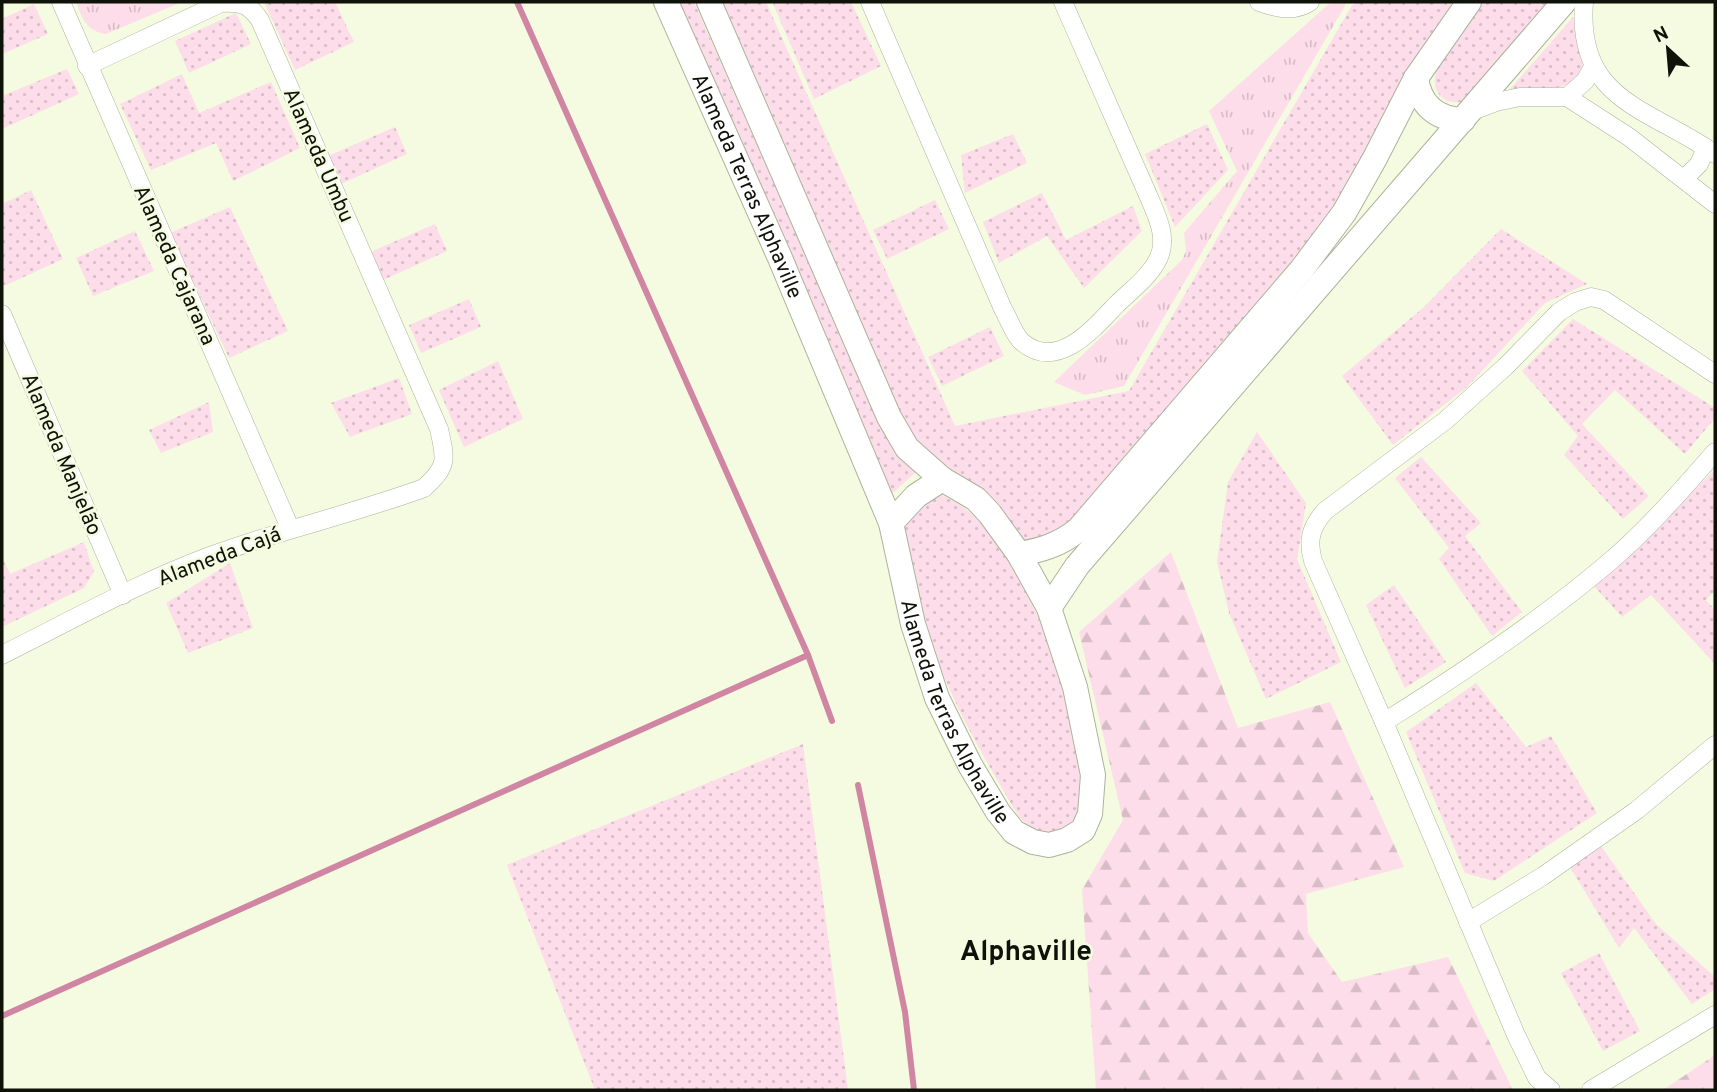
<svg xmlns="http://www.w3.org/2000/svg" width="1717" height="1092" viewBox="0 0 1717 1092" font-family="Overpass,sans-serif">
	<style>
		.grass { fill: url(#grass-dots) }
		.forest { fill: url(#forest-firs) }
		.park { fill: url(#park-tufts) }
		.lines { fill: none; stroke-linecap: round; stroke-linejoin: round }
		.stream { stroke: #d085a3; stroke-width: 6 }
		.street-casing { stroke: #abb39a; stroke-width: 19 }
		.secondary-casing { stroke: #abb39a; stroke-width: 26 }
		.street { stroke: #fff; stroke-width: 18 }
		.secondary { stroke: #fff; stroke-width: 24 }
		.labels { text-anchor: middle; stroke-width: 5; stroke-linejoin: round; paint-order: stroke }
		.street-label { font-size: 21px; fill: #0f1209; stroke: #f4fbe1 }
		.district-label { font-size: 28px; font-weight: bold; fill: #0f1209; stroke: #f4fbe1 }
	</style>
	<defs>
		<pattern id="grass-dots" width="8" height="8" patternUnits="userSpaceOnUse" patternTransform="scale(1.75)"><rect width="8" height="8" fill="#fddde9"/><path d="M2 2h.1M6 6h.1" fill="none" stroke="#d8bdc6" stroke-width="1.8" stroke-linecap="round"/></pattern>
		<pattern id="forest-firs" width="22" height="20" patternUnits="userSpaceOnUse" patternTransform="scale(1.75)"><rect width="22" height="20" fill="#fddde9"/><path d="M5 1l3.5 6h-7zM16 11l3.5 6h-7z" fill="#d8bdc6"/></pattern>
		<pattern id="park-tufts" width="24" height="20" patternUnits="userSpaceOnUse" patternTransform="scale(1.75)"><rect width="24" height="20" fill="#fddde9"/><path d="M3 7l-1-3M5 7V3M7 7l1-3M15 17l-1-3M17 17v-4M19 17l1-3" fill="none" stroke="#d8bdc6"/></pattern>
	</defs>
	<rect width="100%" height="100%" fill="#f4fbe1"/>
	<!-- grass -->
	<g class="grass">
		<polygon points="264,2 335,2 354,42 295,70"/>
		<polygon points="675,2 694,2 871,404 916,472 893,493 887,489"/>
		<polygon points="718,2 766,2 955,426 1129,391 1351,7 1356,2 1469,2 1375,158 1078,530 1019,554 907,448"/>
		<polygon points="777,2 851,2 881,66 814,99 773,4"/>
		<path d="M1483 2H1554L1463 102C1453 103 1444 102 1438 93 1422 70 1469 20 1483 2Z"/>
		<polygon points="34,4 48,34 2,54 2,19"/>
		<polygon points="236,13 251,44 189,73 175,41"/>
		<path d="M1573 17C1575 32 1580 46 1582 61 1588 96 1530 88 1510 89Z"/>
		<polygon points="67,69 79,94 2,129 2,96"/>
		<polygon points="182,74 199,113 271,82 300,148 233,181 216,143 151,170 120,104"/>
		<polygon points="1207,124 1228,170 1175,227 1145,154"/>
		<polygon points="395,127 407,154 341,184 328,156"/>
		<polygon points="1013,134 1027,163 965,193 961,155"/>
		<polygon points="31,190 63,259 4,286 2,282 2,204"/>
		<polygon points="1042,193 1066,240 1133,206 1142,231 1084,288 1047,236 999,263 983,222"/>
		<polygon points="935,200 949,229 887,259 873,230"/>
		<polygon points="230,207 288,331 229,358 170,233"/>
		<polygon points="435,224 447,251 381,281 368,253"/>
		<polygon points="1501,229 1587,284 1545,303 1467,387 1393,445 1342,376 1424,307"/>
		<polygon points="135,231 154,271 93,296 76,258"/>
		<polygon points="469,299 481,327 421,353 409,325"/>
		<polygon points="1573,319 1715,408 1715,418 1685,454 1615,390 1582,424 1649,496 1623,519 1564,455 1578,436 1522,371"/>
		<polygon points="990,327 1004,356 942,386 928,357"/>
		<polygon points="498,361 523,419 464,447 439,390"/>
		<polygon points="399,378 412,414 350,437 331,403"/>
		<polygon points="209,402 213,432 161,453 149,430"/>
		<polygon points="1257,432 1306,503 1297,559 1341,662 1266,699 1229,613 1217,562 1228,482"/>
		<polygon points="1421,457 1481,523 1465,536 1522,612 1492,636 1439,559 1449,548 1395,478"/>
		<polygon points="1715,470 1715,591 1706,600 1715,610 1715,664 1651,595 1622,617 1593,585"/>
		<path d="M942 495C957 503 973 512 984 526 1022 573 1056 649 1070 708 1073 723 1074 739 1077 755 1078 768 1083 784 1082 797 1078 835 1045 845 1019 817 988 765 958 714 936 657 919 614 912 566 903 522L930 497Z"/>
		<polygon points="84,542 94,572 84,588 2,627 2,557 10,574"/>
		<polygon points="230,563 253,628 188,653 166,603"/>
		<polygon points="1394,585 1446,662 1405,688 1366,605"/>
		<polygon points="1476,683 1526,747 1551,736 1597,813 1494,881 1465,873 1406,732"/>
		<polygon points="803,744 848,1090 595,1090 507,865"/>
		<polygon points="1601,846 1656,924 1715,977 1715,989 1692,1004 1634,928 1619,948 1570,867"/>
		<polygon points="1599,953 1640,1031 1603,1051 1561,973"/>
	</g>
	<!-- forest -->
	<g class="forest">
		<polygon points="1171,552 1238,728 1330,702 1404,867 1306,894 1308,933 1342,982 1448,957 1513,1090 1096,1090 1082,890 1123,820 1079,632"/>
		<polygon points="1715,1055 1715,1090 1663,1090"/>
	</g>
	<!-- park -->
	<g class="park">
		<path d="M76 2H182L106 34C86 31 82 18 76 2Z"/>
		<polygon points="1331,2 1343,2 1346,4 1124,386 1085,395 1054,382 1182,260 1186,251 1184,233 1237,171 1209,111"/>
	</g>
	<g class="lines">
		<!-- stream -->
		<g class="stream">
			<polyline points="517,2 808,655 832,721"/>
			<polyline points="858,785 905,1012 914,1090"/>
			<polyline points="2,1016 808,655"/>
		</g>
		<defs>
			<g id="street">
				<polyline points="61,2 290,528"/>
				<path d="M870 2 1003 309C1009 319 1014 335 1022 342 1057 372 1093 329 1116 305 1130 291 1151 276 1159 257 1168 236 1156 214 1148 195L1063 2"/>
				<path d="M1259 2C1276 8 1293 13 1310 2"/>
				<path d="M1584 2C1576 102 1650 108 1715 154"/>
				<polyline points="1567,97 1585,81 1593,67"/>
				<polyline points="1472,111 1496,102 1520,97 1567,97 1629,137 1715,204"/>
				<polyline points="1684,179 1699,164 1706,148"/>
				<polyline points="2,314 123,595"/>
				<path d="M2 655C70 621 138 583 210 556 280 530 353 514 424 488 448 466 446 460 439 429L260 20C249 4 241 2 221 3L87 66"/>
				<path d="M1384 722C1461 674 1537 623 1607 564 1646 531 1681 491 1715 452"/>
				<polyline points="1468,922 1543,876 1637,810 1715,745"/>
				<path d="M1551 1090 1537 1078 1516 1035 1384 722 1313 561C1307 540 1311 527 1325 511L1446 420 1505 367 1559 312 1575 302 1591 297 1604 300 1715 374"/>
				<polyline points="1591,1090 1715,1015"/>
			</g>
			<g id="secondary">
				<path id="s1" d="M666 2 780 258 891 523 913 624 937 698 970 765 998 812 1014 832 1033 842 1049 845 1067 840 1083 830 1090 814 1093 775 1075 687 1049 608 1019 554 990 514 976 499 942 479 907 448 889 417 709 2"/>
				<path d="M1416 78C1420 105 1436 119 1463 120"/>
				<polyline points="891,523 916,496 942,479"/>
				<path d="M1019 554C1042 550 1059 545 1078 530L1302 269 1344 213 1375 158 1416 78 1469 2"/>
				<polyline points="1049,608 1077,566 1564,2"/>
			</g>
		</defs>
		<!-- street casing -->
		<use href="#street" class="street-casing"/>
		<!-- secondary casing -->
		<use href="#secondary" class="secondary-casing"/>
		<!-- street -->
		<use href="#street" class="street"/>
		<!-- secondary -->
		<use href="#secondary" class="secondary"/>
	</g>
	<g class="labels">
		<!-- street labels -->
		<g class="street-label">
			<text transform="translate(319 155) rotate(66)" y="7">Alameda Umbu</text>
			<text dy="7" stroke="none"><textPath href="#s1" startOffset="201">Alameda Terras Alphaville</textPath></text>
			<text transform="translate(175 265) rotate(66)" y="7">Alameda Cajarana</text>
			<text transform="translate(62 454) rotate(67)" y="7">Alameda Manjelão</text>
			<text transform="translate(219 556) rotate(-21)" y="7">Alameda Cajá</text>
			<text dy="7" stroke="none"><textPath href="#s1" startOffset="768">Alameda Terras Alphaville</textPath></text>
		</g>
		<!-- district labels -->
		<g class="district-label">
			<text x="1026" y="960">Alphaville</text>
		</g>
	</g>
	<!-- border -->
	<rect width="1717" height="1092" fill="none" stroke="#0f1209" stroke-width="7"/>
	<!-- north arrow -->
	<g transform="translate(1668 49) rotate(334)" stroke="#f4fbe1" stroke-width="5" paint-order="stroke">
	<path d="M0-5L12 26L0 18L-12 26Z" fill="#0f1209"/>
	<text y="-10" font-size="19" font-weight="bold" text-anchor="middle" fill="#0f1209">N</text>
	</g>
</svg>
